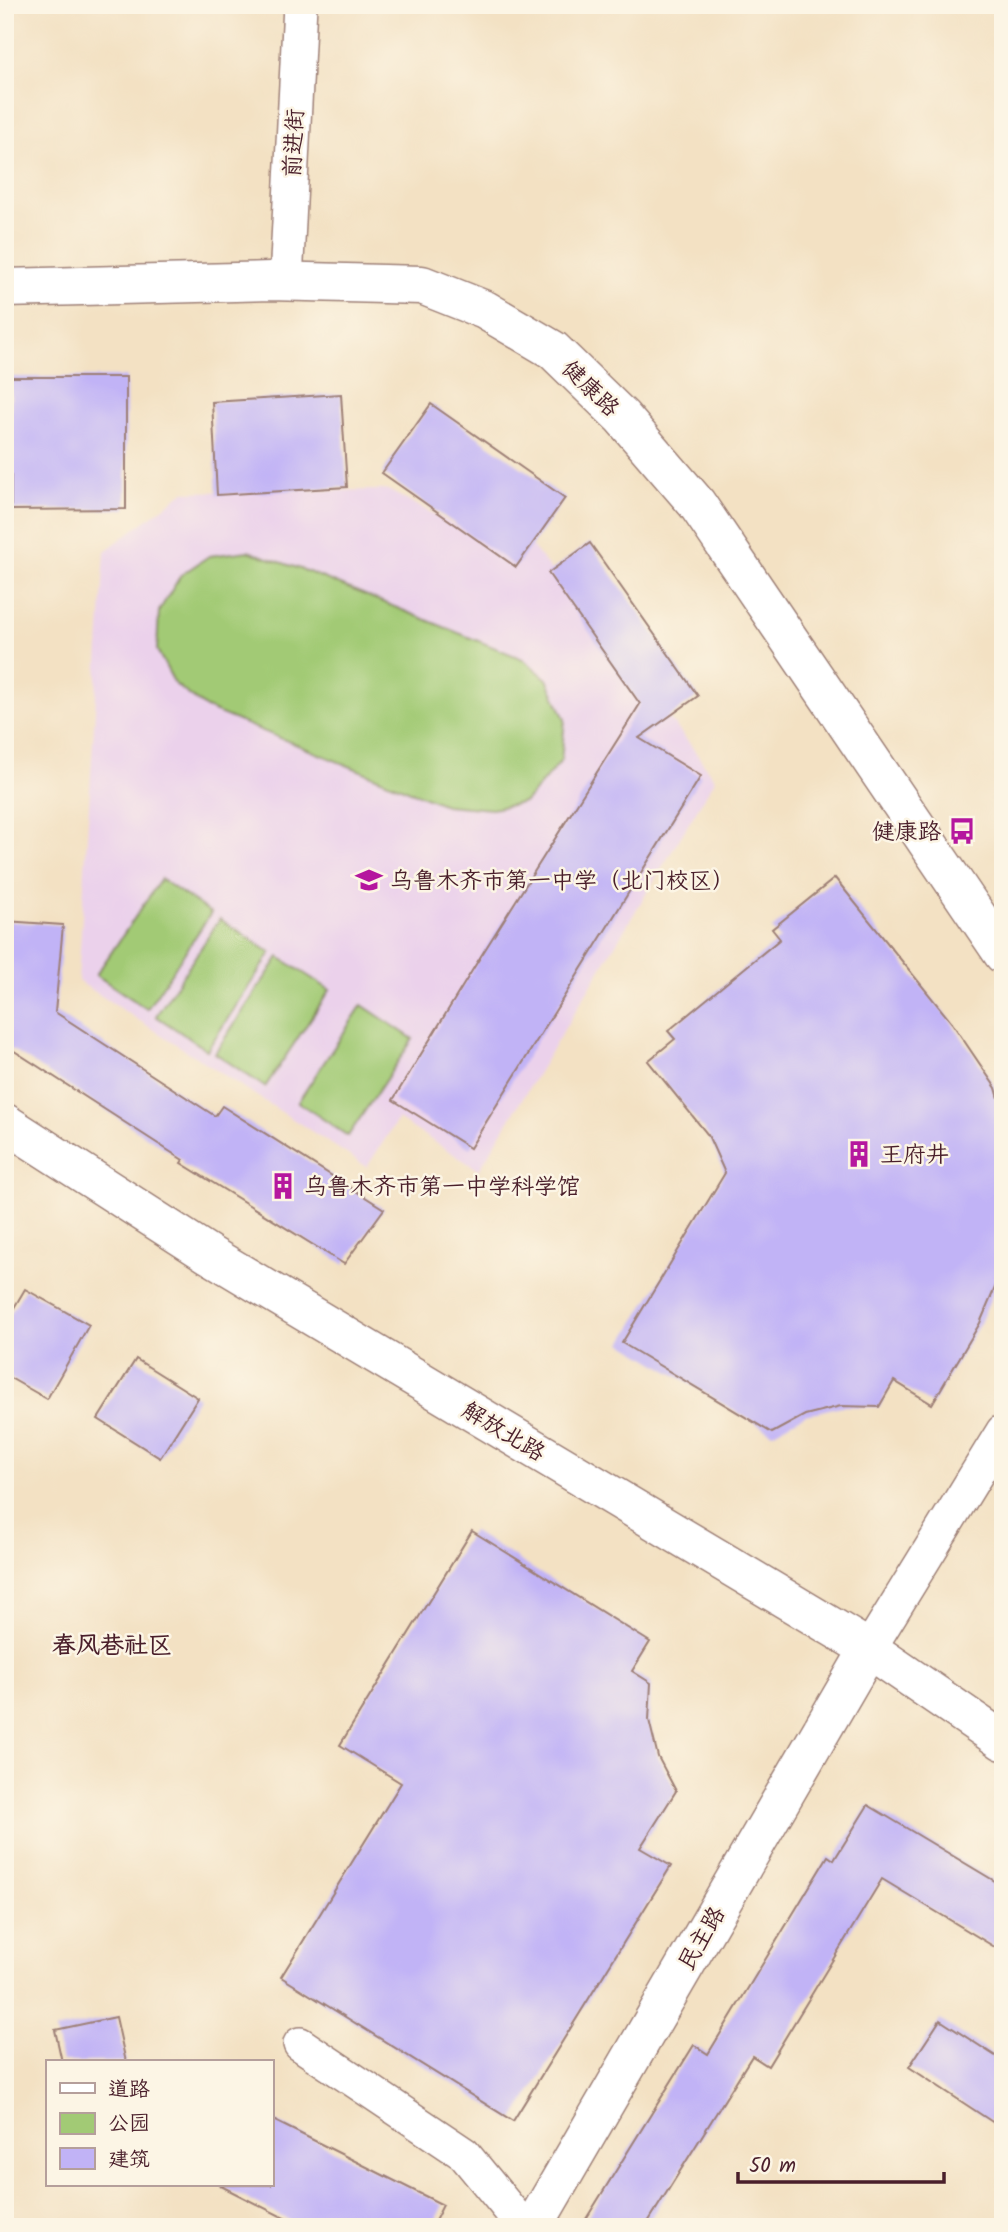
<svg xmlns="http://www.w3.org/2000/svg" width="1008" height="2232" viewBox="0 0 1008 2232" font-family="Kalam,'LXGW WenKai TC',sans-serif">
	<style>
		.built { fill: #ebd1eb }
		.green { fill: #a2ca75; stroke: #767450; stroke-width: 2 }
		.building { fill: #c1b3f6 }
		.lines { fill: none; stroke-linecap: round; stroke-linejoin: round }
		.minor-casing { stroke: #9e8077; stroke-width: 36 }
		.major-casing { stroke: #9e8077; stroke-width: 41 }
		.minor { stroke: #fff; stroke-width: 33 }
		.major { stroke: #fff; stroke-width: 38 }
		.labels { text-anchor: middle; stroke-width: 5; stroke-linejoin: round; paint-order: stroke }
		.street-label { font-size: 23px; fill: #4a1f2b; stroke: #fcf5e5 }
		.poi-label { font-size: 23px; fill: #4a1f2b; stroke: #fcf5e5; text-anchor: start }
		.neighbourhood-label { font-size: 24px; font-weight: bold; fill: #4a1f2b; stroke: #fcf5e5 }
	</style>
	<rect width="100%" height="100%" fill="#fcf5e5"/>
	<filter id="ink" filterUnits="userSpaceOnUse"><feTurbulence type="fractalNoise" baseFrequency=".0143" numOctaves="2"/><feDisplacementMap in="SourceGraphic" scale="14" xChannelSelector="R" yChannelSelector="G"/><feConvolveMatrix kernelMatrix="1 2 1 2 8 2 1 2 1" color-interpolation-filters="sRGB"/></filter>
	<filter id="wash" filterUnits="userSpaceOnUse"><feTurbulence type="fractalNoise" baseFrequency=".00686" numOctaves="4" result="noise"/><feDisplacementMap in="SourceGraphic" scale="28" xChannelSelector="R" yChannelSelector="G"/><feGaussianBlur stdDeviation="1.57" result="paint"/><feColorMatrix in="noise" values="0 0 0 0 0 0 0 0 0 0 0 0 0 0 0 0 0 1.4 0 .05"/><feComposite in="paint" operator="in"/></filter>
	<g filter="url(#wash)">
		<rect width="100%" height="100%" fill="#f3e1c3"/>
		<!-- built -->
		<polygon class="built" points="388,490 494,546 524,536 689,743 715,780 479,1170 398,1119 367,1167 78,981 105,551 184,492"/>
		<!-- green -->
		<g class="green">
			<polygon points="248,551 306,571 523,659 547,679 565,719 561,761 525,802 492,809 445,805 206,708 175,684 157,650 159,611 181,575 209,556"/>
			<polygon points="161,879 211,913 147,1009 96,975"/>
			<polygon points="220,919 271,953 207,1050 156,1016"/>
			<polygon points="279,957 330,990 265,1087 215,1053"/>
			<polygon points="362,1005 413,1039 348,1136 298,1102"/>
		</g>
		<g id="blocks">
			<!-- building -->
			<g class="building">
				<polygon points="11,377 126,377 126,509 11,510"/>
				<polygon points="341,394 347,487 217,495 212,402"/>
				<polygon points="431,404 565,498 516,567 382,473"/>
				<polygon points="590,543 698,696 639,738 701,776 470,1148 393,1100 481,956 640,704 548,573"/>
				<polygon points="835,878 952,1023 996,1088 1003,1112 1003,1269 980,1323 932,1404 894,1381 879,1407 841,1406 805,1415 772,1433 622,1343 725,1173 708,1135 648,1061 675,1039 668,1031 780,939 772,929"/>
				<polygon points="5,921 63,925 55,1012 215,1116 222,1106 384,1209 344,1264 181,1163 183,1160 5,1045"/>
				<polygon points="25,1289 89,1325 47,1399 5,1375 5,1323"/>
				<polygon points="136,1359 198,1398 160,1458 98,1419"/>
				<polygon points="472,1531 650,1642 632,1671 651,1683 649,1720 658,1757 676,1791 640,1848 671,1866 513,2121 281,1977 401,1783 340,1745"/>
				<polygon points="868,1805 1003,1886 1003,1952 882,1879 768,2066 752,2056 645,2227 581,2227 694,2045 708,2054 828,1856 834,1860"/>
				<polygon points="116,2017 126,2062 62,2062 55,2030"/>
				<polygon points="940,2020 1003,2061 1003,2129 909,2067"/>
				<polygon points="271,2119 443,2205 432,2227 302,2227 219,2185 271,2185"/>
			</g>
		</g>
	</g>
	<g filter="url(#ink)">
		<use href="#blocks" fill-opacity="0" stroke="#9e8077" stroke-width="2"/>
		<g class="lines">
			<defs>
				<g id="minor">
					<polyline points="286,281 300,5"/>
					<polyline points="869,1649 1003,1431"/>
					<polyline points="300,2044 464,2154 524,2227"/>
				</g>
				<g id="major">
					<polyline points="5,288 270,281 422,285 485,310 553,350 622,417 697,504 1003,954"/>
					<polyline points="5,1123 210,1255 869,1649 1003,1741"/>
					<polyline points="533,2227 869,1649"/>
				</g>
			</defs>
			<!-- minor casing -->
			<use href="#minor" class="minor-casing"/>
			<!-- major casing -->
			<use href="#major" class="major-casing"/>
			<!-- minor -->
			<use href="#minor" class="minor"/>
			<!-- major -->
			<use href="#major" class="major"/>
		</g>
	</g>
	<!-- icons -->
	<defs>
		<symbol id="bus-bare" viewBox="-9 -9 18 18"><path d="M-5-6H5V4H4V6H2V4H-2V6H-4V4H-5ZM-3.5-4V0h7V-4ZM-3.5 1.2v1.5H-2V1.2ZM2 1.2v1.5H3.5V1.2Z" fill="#b5179e" stroke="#fcf5e5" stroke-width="2.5" paint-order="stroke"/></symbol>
		<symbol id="school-bare" viewBox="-9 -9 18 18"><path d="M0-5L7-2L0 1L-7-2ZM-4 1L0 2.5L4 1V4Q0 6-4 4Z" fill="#b5179e" stroke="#fcf5e5" stroke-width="2.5" paint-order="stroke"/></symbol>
		<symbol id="building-bare" viewBox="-9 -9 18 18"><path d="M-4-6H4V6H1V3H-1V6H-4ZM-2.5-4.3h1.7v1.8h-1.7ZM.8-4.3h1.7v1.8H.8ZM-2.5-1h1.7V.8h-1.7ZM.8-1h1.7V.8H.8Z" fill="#b5179e" stroke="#fcf5e5" stroke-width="2.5" paint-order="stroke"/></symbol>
	</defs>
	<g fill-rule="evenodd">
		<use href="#bus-bare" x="943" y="812" width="38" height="38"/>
		<use href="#school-bare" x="350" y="861" width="38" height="38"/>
		<use href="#building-bare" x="840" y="1135" width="38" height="38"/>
		<use href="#building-bare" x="264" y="1167" width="38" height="38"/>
	</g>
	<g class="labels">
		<!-- street labels -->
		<g class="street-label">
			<text transform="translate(293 143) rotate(-87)" y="8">前进街</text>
			<text transform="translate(591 388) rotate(44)" y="8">健康路</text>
			<text transform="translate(504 1431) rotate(31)" y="8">解放北路</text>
			<text transform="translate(701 1938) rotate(-60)" y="8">民主路</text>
		</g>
		<!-- poi labels -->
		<g class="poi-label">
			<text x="941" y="839" text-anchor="end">健康路</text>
			<text x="390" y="888">乌鲁木齐市第一中学（北门校区）</text>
			<text x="880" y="1162">王府井</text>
			<text x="304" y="1194">乌鲁木齐市第一中学科学馆</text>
		</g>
		<!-- neighbourhood labels -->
		<g class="neighbourhood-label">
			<text x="112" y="1653">春风巷社区</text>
		</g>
	</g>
	<!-- margin -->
	<rect width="1008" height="2232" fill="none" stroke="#fcf5e5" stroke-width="28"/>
	<!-- legend -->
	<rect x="46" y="2060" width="228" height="126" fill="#fcf5e5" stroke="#b59f9b" stroke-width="2"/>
	<rect x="60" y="2083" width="35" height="10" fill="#ffffff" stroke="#b59f9b" stroke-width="2"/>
	<text x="108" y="2096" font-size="21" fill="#4a1f2b">道路</text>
	<rect x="60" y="2113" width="35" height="21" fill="#a2ca75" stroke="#b59f9b" stroke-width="2"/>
	<text x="108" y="2130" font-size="21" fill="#4a1f2b">公园</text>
	<rect x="60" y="2148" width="35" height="21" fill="#c1b3f6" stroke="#b59f9b" stroke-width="2"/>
	<text x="108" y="2166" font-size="21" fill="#4a1f2b">建筑</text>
	<!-- scale -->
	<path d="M738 2172v10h206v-10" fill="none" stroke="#4a1f2b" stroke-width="3.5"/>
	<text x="749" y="2172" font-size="21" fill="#4a1f2b" stroke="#fcf5e5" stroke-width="5" paint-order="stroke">50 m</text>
</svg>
